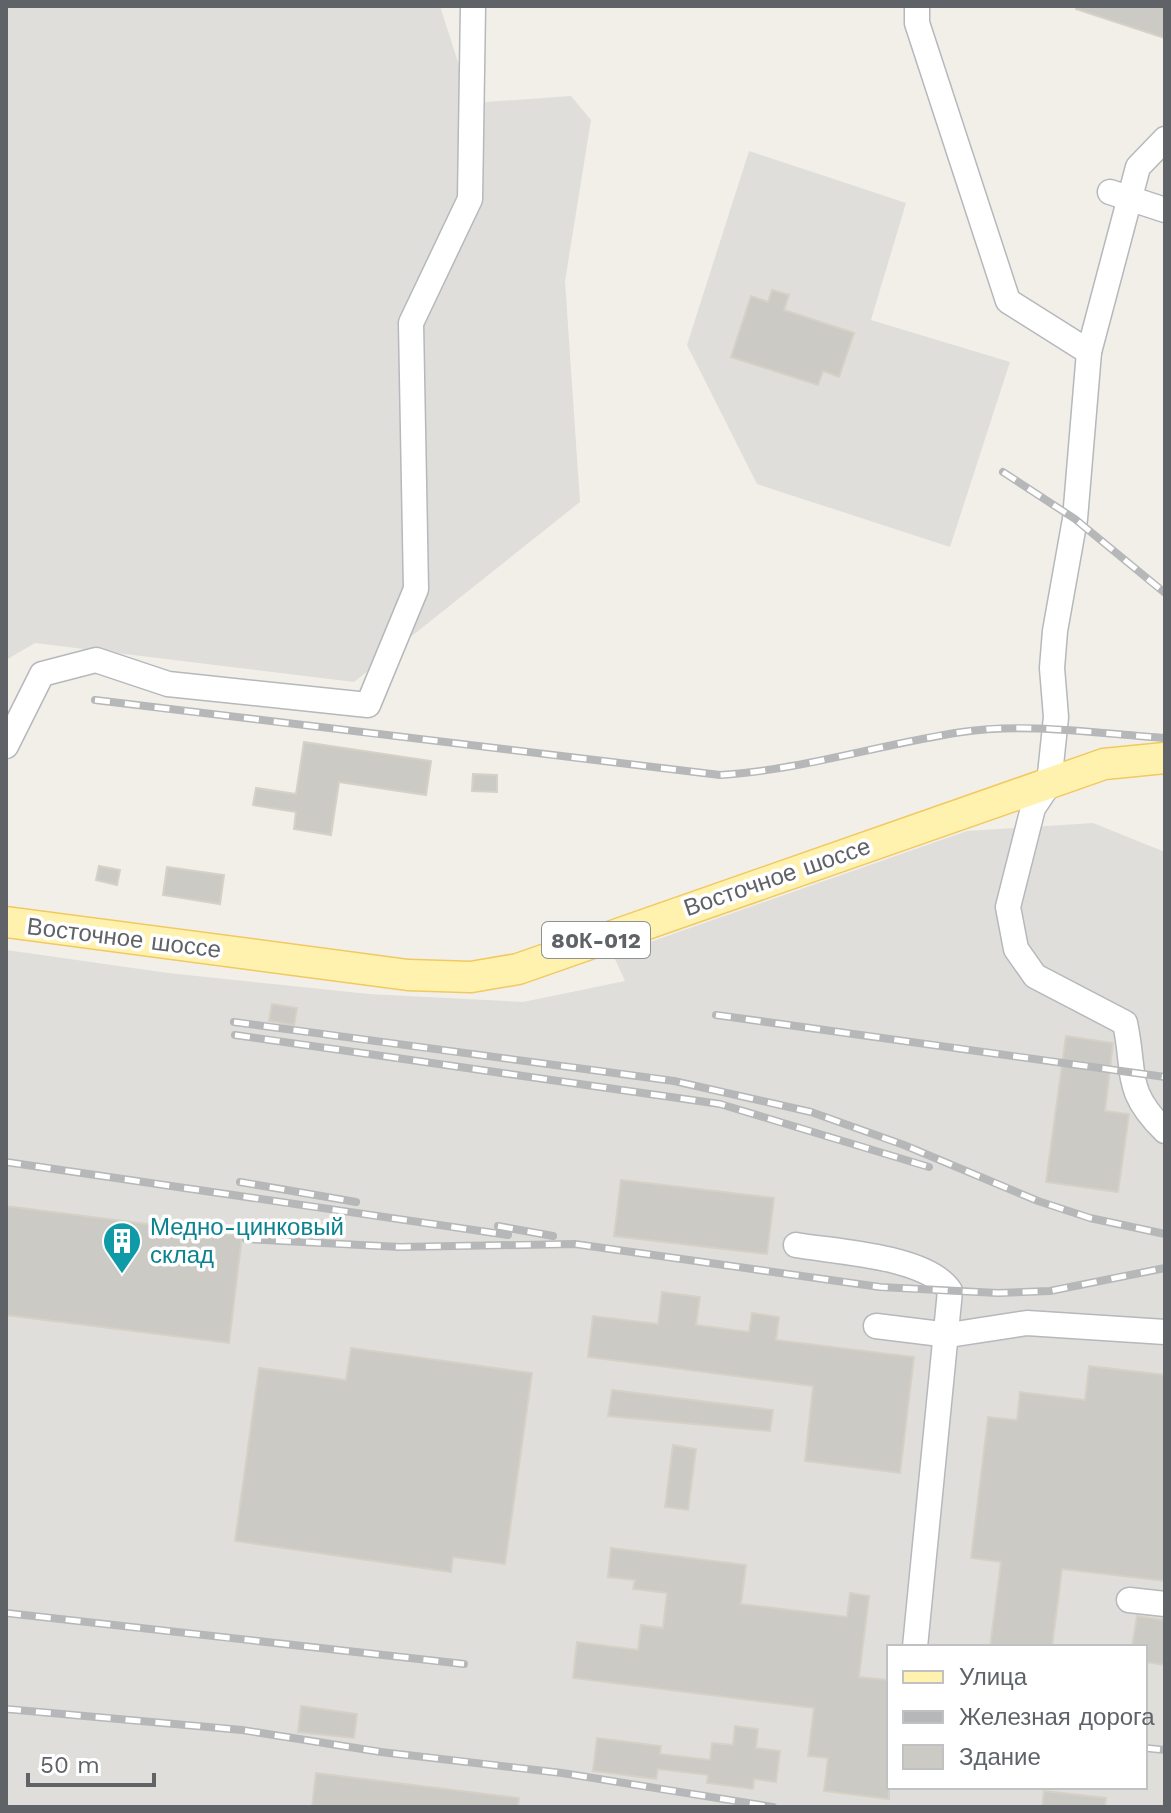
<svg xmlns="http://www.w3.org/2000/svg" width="1171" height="1813" viewBox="0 0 1171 1813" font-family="'Work Sans',sans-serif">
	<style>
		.industrial { fill: #e0deda; fill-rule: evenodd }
		.building { fill: #cccac5; stroke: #d6d1c6; stroke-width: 2 }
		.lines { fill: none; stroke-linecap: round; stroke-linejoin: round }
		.minor-casing { stroke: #b5b8bc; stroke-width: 27 }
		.major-casing { stroke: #f2c960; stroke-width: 33 }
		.minor { stroke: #fff; stroke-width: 24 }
		.major { stroke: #fff2af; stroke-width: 30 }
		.rail-casing { stroke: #b6b7b8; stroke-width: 8 }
		.rail { stroke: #fff; stroke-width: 5; stroke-dasharray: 15; stroke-linecap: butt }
		.labels { text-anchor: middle; stroke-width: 7; stroke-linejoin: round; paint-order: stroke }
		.shield { fill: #fff; stroke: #8f9295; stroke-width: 2 }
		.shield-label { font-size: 22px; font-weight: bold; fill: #5f6368 }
		.street-label { font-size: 24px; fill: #5f6368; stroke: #fff }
		.culture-label { font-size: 24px; fill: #0d838f; stroke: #fff; text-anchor: start }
	</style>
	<rect width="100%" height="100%" fill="#f1efe8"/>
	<!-- industrial -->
	<g class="industrial">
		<polygon points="6,6 440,6 471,103 571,96 591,120 565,281 580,502 354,682 35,643 6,660"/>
		<polygon points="749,151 906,203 871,320 1010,362 950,547 757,484 687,345"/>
		<path d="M1093 823 1165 852V1807H6V950L168 973 369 994 523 1002 625 981 613 955 967 831ZM889 1647H1145V1787H889Z"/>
	</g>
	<!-- building -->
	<g class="building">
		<polygon points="1076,6 1165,6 1165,38 1076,9"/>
		<polygon points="772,290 789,295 784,310 854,333 839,377 823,371 818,385 731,357 751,296 768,302"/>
		<polygon points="304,742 431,761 426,795 339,782 331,835 294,829 296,812 253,805 256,788 296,794"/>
		<polygon points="473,774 497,775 497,792 472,791"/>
		<polygon points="99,866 120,870 117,885 96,880"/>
		<polygon points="167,867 224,875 220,904 163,895"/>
		<polygon points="272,1004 297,1008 294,1025 269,1021"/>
		<polygon points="1066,1036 1113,1043 1105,1111 1129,1114 1118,1192 1046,1182"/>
		<polygon points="621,1180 774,1198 767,1254 614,1236"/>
		<polygon points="6,1206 242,1236 229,1343 6,1315"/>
		<polygon points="662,1292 700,1297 696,1325 749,1332 752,1313 779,1317 776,1340 914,1357 900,1473 805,1461 813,1386 588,1357 593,1316 658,1324"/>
		<polygon points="351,1348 532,1373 505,1564 453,1557 451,1572 235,1541 259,1368 346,1380"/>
		<polygon points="1089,1366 1165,1375 1165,1581 1062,1569 1052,1647 990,1647 1001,1562 971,1558 988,1417 1017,1420 1020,1392 1085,1400"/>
		<polygon points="612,1390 773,1410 770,1431 608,1416"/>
		<polygon points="673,1445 696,1449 688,1510 665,1507"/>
		<polygon points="611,1548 746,1565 741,1604 847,1617 850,1593 869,1596 859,1677 889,1680 889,1799 824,1791 828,1758 808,1756 814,1708 573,1678 577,1642 638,1650 641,1625 663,1628 667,1593 633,1589 635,1580 608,1577"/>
		<polygon points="1137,1616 1165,1620 1165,1665 1145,1662 1145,1647 1132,1647"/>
		<polygon points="301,1706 357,1714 354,1738 298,1732"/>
		<polygon points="735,1726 758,1729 756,1748 780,1751 776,1782 754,1779 753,1789 707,1783 708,1775 658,1769 656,1779 593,1771 597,1738 661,1746 660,1754 710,1760 712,1743 733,1745"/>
		<polygon points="316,1773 519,1798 518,1807 312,1807"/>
		<polygon points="1044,1791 1106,1798 1105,1807 1042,1807"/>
	</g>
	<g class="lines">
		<defs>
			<g id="minor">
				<polyline points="917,6 917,23 1008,301 1089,352"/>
				<path d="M1165 139 1138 167 1089 352 1075 519 1055 631 1052 668 1056 717 1049 784 1033 808 1008 907 1016 949 1035 976 1125 1023C1136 1074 1123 1090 1165 1131"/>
				<polyline points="1110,192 1165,210"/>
				<polyline points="6,746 42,674 96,660 168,684 368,705 416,589 411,323 470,199 473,6"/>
				<path d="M796 1245C836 1252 928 1256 950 1291L915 1647"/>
				<polyline points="876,1326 949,1335 1027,1323 1165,1332"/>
				<polyline points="1129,1600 1165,1604"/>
			</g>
			<polyline id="major" points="6,922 408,975 471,977 518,969 1104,764 1165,758"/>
		</defs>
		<!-- minor casing -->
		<use href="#minor" class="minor-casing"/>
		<!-- major casing -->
		<use href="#major" class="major-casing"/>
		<!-- minor -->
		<use href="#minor" class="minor"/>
		<!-- major -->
		<use href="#major" class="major"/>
		<defs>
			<g id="rail">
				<polyline points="1003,472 1075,519 1165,593"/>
				<path d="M95 700 720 775C802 770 881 744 962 732 1024 722 1102 734 1165 738"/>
				<polyline points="716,1015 1165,1077"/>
				<polyline points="234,1022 674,1081 811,1112 904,1145 1038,1201 1090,1218 1165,1234"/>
				<polyline points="235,1035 720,1104 929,1167"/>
				<polyline points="6,1162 508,1235"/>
				<polyline points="240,1182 356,1202"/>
				<polyline points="498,1226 553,1236"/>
				<polyline points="246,1239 400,1247 575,1244 880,1287 998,1293 1050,1291 1165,1268"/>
				<polyline points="6,1613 464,1664"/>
				<polyline points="6,1709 242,1730 381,1752 562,1773 773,1807"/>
				<polyline points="1145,1748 1165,1750"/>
			</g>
		</defs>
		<!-- rail casing -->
		<use href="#rail" class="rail-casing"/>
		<!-- rail -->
		<use href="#rail" class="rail"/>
	</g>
	<!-- icons -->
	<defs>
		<symbol id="building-pin" viewBox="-11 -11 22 30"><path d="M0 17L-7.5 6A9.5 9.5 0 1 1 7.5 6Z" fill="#0f9aa8" stroke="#fff"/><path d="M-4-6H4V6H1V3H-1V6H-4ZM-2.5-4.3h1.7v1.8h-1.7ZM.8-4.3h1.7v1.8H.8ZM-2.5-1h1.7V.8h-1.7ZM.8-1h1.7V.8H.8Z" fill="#fff"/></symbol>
	</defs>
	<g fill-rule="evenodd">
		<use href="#building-pin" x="100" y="1219" width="44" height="60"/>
	</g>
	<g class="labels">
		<!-- shield labels -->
		<rect class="shield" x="542" y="922" width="108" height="36" rx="6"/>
		<g class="shield-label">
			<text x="596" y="948">80К-012</text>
		</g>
		<!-- street labels -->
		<g class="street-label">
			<text transform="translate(777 877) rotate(-19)" y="8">Восточное шоссе</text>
			<text transform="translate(124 938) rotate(7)" y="8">Восточное шоссе</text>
		</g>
		<!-- culture labels -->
		<g class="culture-label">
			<text x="150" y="1235">Медно-цинковый<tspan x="150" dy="28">склад</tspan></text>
		</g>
	</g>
	<!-- border -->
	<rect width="1171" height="1813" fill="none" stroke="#5f6368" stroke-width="16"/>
	<!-- legend -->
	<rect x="887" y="1645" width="260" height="144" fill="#ffffff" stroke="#bfc1c3" stroke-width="2"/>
	<rect x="903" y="1671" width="40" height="12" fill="#fff2af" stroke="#bfc1c3" stroke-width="2"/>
	<text x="959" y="1685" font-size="24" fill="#5f6368">Улица</text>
	<rect x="903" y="1711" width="40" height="12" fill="#b6b7b8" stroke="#bfc1c3" stroke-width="2"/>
	<text x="959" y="1725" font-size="24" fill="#5f6368">Железная дорога</text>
	<rect x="903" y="1745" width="40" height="24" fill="#cccac5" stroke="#bfc1c3" stroke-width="2"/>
	<text x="959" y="1765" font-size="24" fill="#5f6368">Здание</text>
	<!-- scale -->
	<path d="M28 1773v12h126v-12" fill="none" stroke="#5f6368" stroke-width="4"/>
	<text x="40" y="1773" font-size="24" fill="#5f6368" stroke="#ffffff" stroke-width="6" paint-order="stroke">50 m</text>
</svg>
